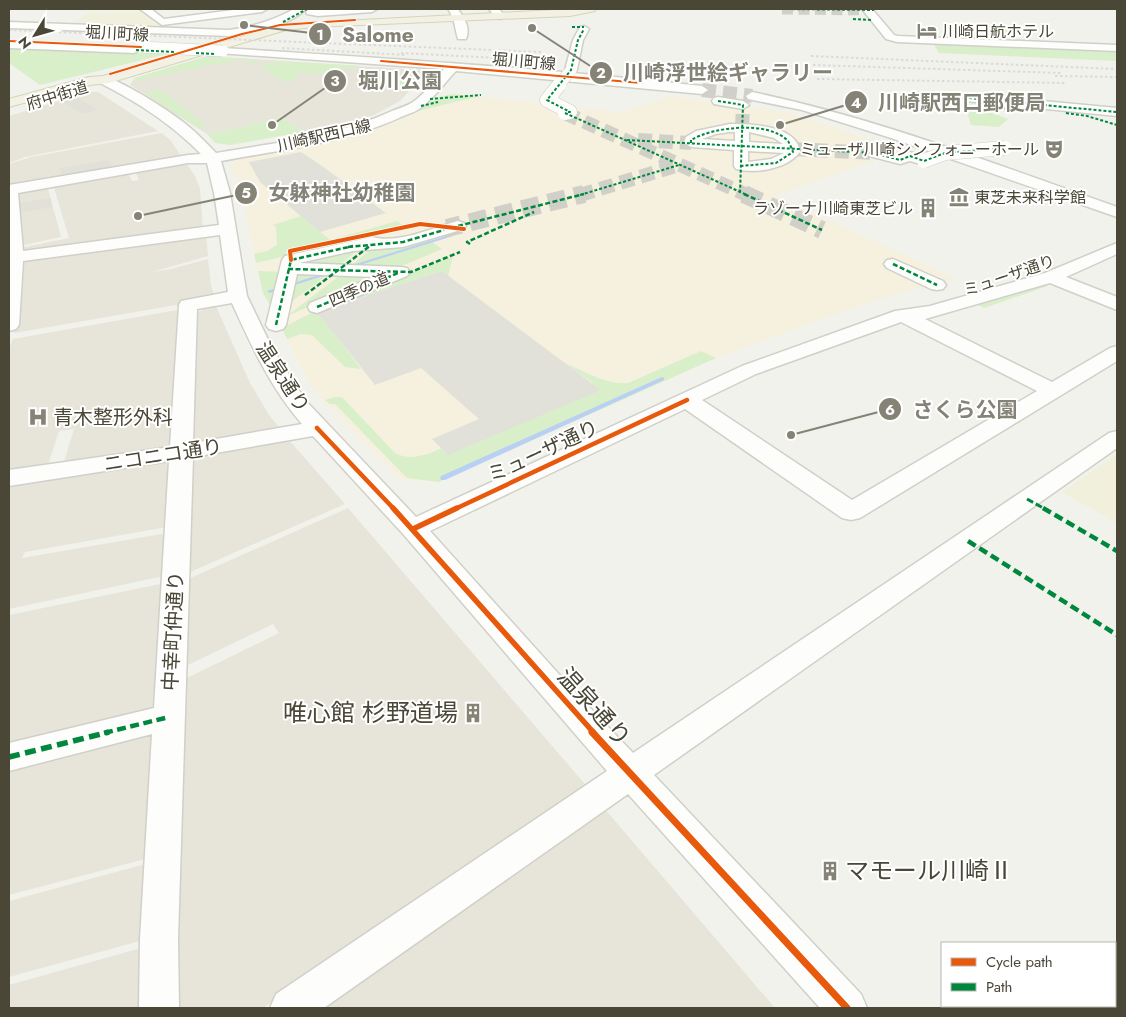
<svg xmlns="http://www.w3.org/2000/svg" width="1126" height="1017" viewBox="0 0 1126 1017" font-family="Jost,'Noto Sans JP',sans-serif">
	<style>
		.residential { fill: #e7e5d9 }
		.commercial { fill: #f5f1de }
		.education { fill: #f0f0dd }
		.green { fill: #d8efca }
		.parking { fill: #e1e1da }
		.lines { fill: none; stroke-linecap: round; stroke-linejoin: round }
		.stream { fill: #b9cff3; fill-rule: evenodd }
		.minor-tunnel-far2 { stroke: #d0d0c8; stroke-width: 11; stroke-dasharray: 11 5.5; stroke-linecap: butt }
		.minor-tunnel-far1 { stroke: #d0d0c8; stroke-width: 14; stroke-dasharray: 14 7; stroke-linecap: butt }
		.minor-tunnel { stroke: #d0d0c8; stroke-width: 18; stroke-dasharray: 18 9; stroke-linecap: butt }
		.minor-casing { stroke: #d0d0c9; stroke-width: 3 }
		.major-casing { stroke: #d6d4b8; stroke-width: 2 }
		.minor { fill: #fdfdfc; fill-rule: evenodd }
		.major { fill: #f2f1e4; fill-rule: evenodd }
		.rail { stroke: #dadad9; stroke-width: 2; stroke-dasharray: 2.5 2.5; stroke-linecap: butt }
		.minor-bridge-far1-casing { stroke: #d0d0c9; stroke-width: 12; stroke-linecap: butt }
		.minor-bridge-casing { stroke: #d0d0c9; stroke-width: 15; stroke-linecap: butt }
		.minor-bridge-far1 { stroke: #fdfdfc; stroke-width: 11 }
		.minor-bridge { stroke: #fdfdfc; stroke-width: 14 }
		.quiet-far4 { stroke: #00873e; stroke-width: 2; stroke-dasharray: 3 2; stroke-linecap: butt }
		.quiet-far3 { stroke: #00873e; stroke-width: 2.5; stroke-dasharray: 5 2.5; stroke-linecap: butt }
		.quiet-far2 { stroke: #00873e; stroke-width: 3; stroke-dasharray: 7 3; stroke-linecap: butt }
		.quiet-far1 { stroke: #00873e; stroke-width: 4.5; stroke-dasharray: 9 4.5; stroke-linecap: butt }
		.quiet { stroke: #00873e; stroke-width: 5.5; stroke-dasharray: 11 5.5; stroke-linecap: butt }
		.cycleway-far4-casing { stroke: #fff; stroke-width: 3 }
		.cycleway-far3-casing { stroke: #fff; stroke-width: 5.5 }
		.cycleway-far2-casing { stroke: #fff; stroke-width: 7 }
		.cycleway-far1-casing { stroke: #fff; stroke-width: 9 }
		.cycleway-casing { stroke: #fff; stroke-width: 10 }
		.cycleway-far4 { stroke: #e8590c; stroke-width: 2 }
		.cycleway-far3 { stroke: #e8590c; stroke-width: 4 }
		.cycleway-far2 { stroke: #e8590c; stroke-width: 4.5 }
		.cycleway-far1 { stroke: #e8590c; stroke-width: 5.5 }
		.cycleway { stroke: #e8590c; stroke-width: 7 }
		.labels { text-anchor: middle; stroke-width: 4; stroke-linejoin: round; paint-order: stroke }
		.far-poi-label { font-size: 16px; fill: #4a4736; stroke: #fff; text-anchor: start }
		.far-street-label { font-size: 16px; fill: #4a4736; stroke: #fff }
		.street-label { font-size: 20px; fill: #4a4736; stroke: #fff }
		.poi-label { font-size: 20px; fill: #4a4736; stroke: #fff; text-anchor: start }
		.near-street-label { font-size: 24px; fill: #4a4736; stroke: #fff }
		.near-poi-label { font-size: 24px; fill: #4a4736; stroke: #fff; text-anchor: end }
		.leader { fill: none; stroke: #858376; stroke-width: 2 }
		.callout-dot { fill: #858376; stroke: #fff; stroke-width: 2 }
		.mark-label { font-size: 15px; text-anchor: middle; font-weight: bold; fill: #fff }
		.callout-label { font-size: 21px; text-anchor: middle; font-weight: bold; fill: #858376; stroke: #fff; stroke-width: 4; stroke-linejoin: round; paint-order: stroke }
	</style>
	<rect width="100%" height="100%" fill="#f2f2ec"/>
	<!-- residential -->
	<g class="residential">
		<polygon points="208,56 420,70 425,74 400,101 374,115 345,124 304,132 283,118 207,134 130,85 135,78"/>
		<polygon points="89,92 98,92 158,131 25,157 9,163 9,116"/>
		<polygon points="162,133 171,141 183,159 9,188 9,164 31,157"/>
		<polygon points="185,161 195,176 200,189 203,229 21,252 20,248 69,238 53,184 127,171 132,181 139,180 135,170"/>
		<polygon points="47,185 61,237 19,246 15,191"/>
		<polygon points="206,235 208,256 152,272 171,269 208,259 211,285 214,295 188,303 14,333 22,263 27,260"/>
		<polygon points="216,306 250,383 269,415 285,434 190,448 193,315 204,309"/>
		<polygon points="177,310 171,450 64,462 74,429 59,431 48,465 40,471 9,475 9,349 13,339"/>
		<polygon points="289,440 345,504 188,573 191,456"/>
		<polygon points="170,458 167,527 25,552 22,558 167,533 164,576 9,609 9,483"/>
		<polygon points="348,508 590,790 263,1008 176,1008 187,678 279,633 273,624 188,665 188,579"/>
		<polygon points="165,583 160,716 9,752 9,615"/>
		<polygon points="157,723 149,858 9,895 9,760"/>
		<polygon points="604,808 775,1008 317,1008"/>
		<polygon points="149,863 147,939 9,977 9,901"/>
		<polygon points="148,946 144,1008 9,1008 9,985"/>
	</g>
	<!-- commercial -->
	<polygon class="commercial" points="453,94 622,112 670,96 790,113 902,150 776,196 955,278 864,304 716,358 439,482 400,479 317,394 308,381 274,312 263,293 239,182 229,165 241,157 360,135 405,118 427,106 438,97"/>
	<!-- education -->
	<g class="education">
		<polygon points="139,12 143,12 165,28 70,25 89,13"/>
		<polygon points="1117,454 1117,523 1062,492"/>
	</g>
	<!-- green -->
	<g class="green">
		<polygon points="966,25 1007,25 1017,33 976,33"/>
		<polygon points="933,43 1117,50 1117,61 939,53"/>
		<polygon points="9,48 167,54 40,85 9,63"/>
		<polygon points="204,57 253,59 251,62 259,62 253,65 246,60 237,60 133,81 135,78"/>
		<polygon points="280,61 362,66 320,74 304,72 295,74 298,77 291,82 285,82 260,66"/>
		<polygon points="387,75 424,77 415,86 394,91 401,87 381,76"/>
		<polygon points="161,90 206,125 199,128 144,93"/>
		<polygon points="453,94 476,97 418,111 438,97"/>
		<polygon points="964,102 1008,119 999,127 971,125"/>
		<polygon points="283,118 304,132 230,145 215,143 207,134"/>
		<polygon points="301,216 330,240 397,221 404,226 287,250 286,256 256,263 254,254 267,251 277,245 276,227 273,225"/>
		<polygon points="428,239 442,249 397,268 348,268 373,248 406,246"/>
		<polygon points="359,249 337,267 293,267 295,261"/>
		<polygon points="453,256 448,276 442,271 318,312 361,369 345,367 312,335 301,334 287,339 282,328 319,309"/>
		<polygon points="258,271 283,272 274,312 263,293"/>
		<polygon points="290,272 330,273 284,307"/>
		<polygon points="343,273 385,274 287,316"/>
		<polygon points="1046,285 1048,286 984,308 978,305"/>
		<path d="M701 351 716 358 439 482 407 478 335 404H330L325 400 334 397H342L395 453C406 459 416 457 428 454L593 383 565 363C584 371 606 385 628 383Z"/>
	</g>
	<!-- parking -->
	<g class="parking">
		<polygon points="77,97 98,110 83,114 61,101"/>
		<polygon points="301,152 322,166 386,213 320,232 260,182 249,162"/>
		<polygon points="110,160 113,169 62,178 60,168"/>
		<polygon points="51,198 52,207 19,213 18,203"/>
		<polygon points="442,271 601,390 448,455 432,439 479,419 421,368 375,385 317,312"/>
	</g>
	<g class="lines">
		<!-- stream -->
		<g class="stream">
			<polygon points="449,235 453,236 350,268 346,267"/>
			<polygon points="329,272 333,273 272,292 270,293 267,291"/>
			<polygon points="662,377 664,378 664,380 445,480 441,480 440,478 441,476"/>
		</g>
		<!-- minor-tunnel-far2 -->
		<polyline class="minor-tunnel-far2" points="782,9 874,10"/>
		<!-- minor-tunnel-far1 -->
		<g class="minor-tunnel-far1">
			<polyline points="702,90 752,96"/>
			<polyline points="565,113 747,195"/>
			<polyline points="742,128 743,105"/>
			<polyline points="638,140 691,143"/>
			<polyline points="793,149 874,153"/>
			<polyline points="580,195 679,165"/>
		</g>
		<!-- minor-tunnel -->
		<g class="minor-tunnel">
			<polyline points="744,194 822,230"/>
			<polyline points="444,226 447,228 584,194"/>
		</g>
		<defs>
			<g id="minor">
				<polygon points="140,9 151,9 164,19 241,9 267,9 262,12 162,25"/>
				<path d="M294 9H306C290 26 251 33 229 36L9 28V22L229 30C252 27 274 20 294 9Z"/>
				<polygon points="308,9 377,9 372,12 318,16 307,14 306,12"/>
				<path d="M448 9H458C464 18 471 28 466 39H458C455 29 455 19 448 9Z"/>
				<polygon points="489,9 499,9 505,16 500,19 496,18"/>
				<polygon points="862,9 872,9 894,35 898,36 1117,45 1117,51 897,42 886,39"/>
				<polygon points="584,26 589,29 583,40 577,70 575,72 567,72 565,70 573,40 580,27"/>
				<polygon points="9,42 134,47 140,50 134,53 9,48"/>
				<path d="M223 48C383 58 543 68 702 86L708 90 702 94 456 71C444 83 437 95 423 106 417 112 407 114 399 118 344 143 280 150 221 161L230 193 247 296 272 348 306 401 416 517 742 366 895 311 930 306 1045 273 1117 243V254L1066 277 1117 297V310L1050 283 925 319 1052 382 1110 348 1117 346V361L860 518 851 520 842 518 685 409 430 531 574 691 633 753 1109 433 1117 431V448L654 775 861 994 867 1008H820L628 794 324 1008H270L276 994 607 771 404 535 313 436 193 457 178 939 179 1008H139L140 939 152 734 9 771V743L154 708 169 461 9 486V470L170 447 179 305 181 301 228 292 220 235 23 261 19 325 16 329 9 331V185L188 155 201 154C170 123 139 103 100 83L98 80 100 77C113 74 176 115 188 126 198 134 207 144 216 153 275 143 337 136 392 111 399 108 407 106 413 102 426 93 433 81 444 69L219 53 217 51 219 49ZM188 163H207L214 193 219 225 23 251 18 193ZM232 303C251 345 271 389 302 424L193 443 197 309ZM901 322 1037 391 852 500 702 400 756 374Z"/>
				<path d="M752 92C877 118 997 165 1117 207V217L888 137 802 110 748 99 746 96Z"/>
				<polygon points="969,94 1117,108 1117,116 965,101 963,98 965,95"/>
				<polygon points="718,97 743,101 749,105 743,109 714,104 712,101 714,98"/>
				<path d="M730 124C752 124 797 125 800 152 787 169 756 174 736 169L734 166V150L691 147 684 143 686 137 696 131ZM730 132H735V141L702 139 716 134ZM749 132 774 138 783 144 749 142ZM748 151 784 153 771 159 748 162Z"/>
				<polygon points="874,149 899,155 910,152 929,158 931,161 929,164 924,165 910,161 900,164 869,156 867,153 869,150"/>
				<path d="M458 221 464 223 466 226 464 229 403 247 353 251 299 263 401 267 407 268 410 272 407 276 317 313 310 311 308 307 310 303 374 277 297 274 286 325 283 329 276 331 269 329 266 325 282 260 285 256 372 237C399 244 431 228 458 221Z"/>
				<polygon points="893,259 943,281 946,285 943,289 937,290 931,289 887,268 884,264 887,260"/>
			</g>
			<polygon id="major" points="575,9 596,9 595,11 570,16 314,27 286,30 109,83 90,85 9,107 9,99 89,77 103,76 285,24"/>
		</defs>
		<!-- minor casing -->
		<use href="#minor" class="minor-casing"/>
		<!-- major casing -->
		<use href="#major" class="major-casing"/>
		<!-- minor -->
		<use href="#minor" class="minor"/>
		<!-- major -->
		<use href="#major" class="major"/>
		<!-- rail -->
		<g class="rail">
			<polyline points="9,30 541,52"/>
			<polyline points="282,48 406,55"/>
			<polyline points="401,53 537,60"/>
			<polyline points="811,56 1117,69"/>
			<polyline points="531,62 554,63"/>
			<polyline points="813,65 1061,73"/>
			<polyline points="1055,76 1117,77"/>
			<polyline points="817,79 1065,83"/>
		</g>
		<defs>
			<g id="minor-bridge-far1">
				<polyline points="141,47 223,51"/>
				<polyline points="558,86 571,70"/>
			</g>
			<g id="minor-bridge">
				<polyline points="559,85 547,100 570,112 565,113"/>
				<polyline points="924,161 945,153 1005,148"/>
			</g>
		</defs>
		<!-- minor-bridge-far1 casing -->
		<use href="#minor-bridge-far1" class="minor-bridge-far1-casing"/>
		<!-- minor-bridge casing -->
		<use href="#minor-bridge" class="minor-bridge-casing"/>
		<!-- minor-bridge-far1 -->
		<use href="#minor-bridge-far1" class="minor-bridge-far1"/>
		<!-- minor-bridge -->
		<use href="#minor-bridge" class="minor-bridge"/>
		<!-- quiet-far4 -->
		<g class="quiet-far4">
			<polyline points="782,9 874,10"/>
			<polyline points="853,19 873,20"/>
			<polyline points="283,22 307,9"/>
			<polyline points="572,27 584,27"/>
			<polyline points="136,50 174,52"/>
			<polyline points="196,53 215,54"/>
			<polyline points="969,98 1117,112"/>
			<polyline points="430,99 481,95"/>
			<polyline points="718,101 743,105 740,193"/>
			<polyline points="421,106 438,102"/>
			<polyline points="998,108 1026,109"/>
			<polyline points="568,112 570,112 547,100 571,70 578,40 584,29"/>
			<polyline points="565,113 747,195"/>
			<polyline points="1066,113 1087,116 1117,125"/>
			<polyline points="627,140 874,153 900,160 910,156 924,161 945,153 1005,148"/>
			<path d="M691 143V140C713 127 768 120 788 141 790 144 792 149 793 152L776 163 741 166"/>
			<polyline points="580,195 679,165"/>
		</g>
		<!-- quiet-far3 -->
		<g class="quiet-far3">
			<polyline points="744,194 822,230"/>
			<polyline points="458,226 584,194"/>
			<polyline points="470,244 467,242 534,212"/>
			<polyline points="348,247 403,242 444,230"/>
			<polyline points="893,264 937,285"/>
			<polyline points="288,269 411,272 460,252"/>
			<polyline points="305,295 370,246"/>
			<polyline points="317,307 398,273"/>
			<polyline points="276,325 291,260 353,246"/>
		</g>
		<!-- quiet-far2 -->
		<polyline class="quiet-far2" points="1027,499 1045,509"/>
		<!-- quiet-far1 -->
		<g class="quiet-far1">
			<polyline points="1043,508 1117,551"/>
			<polyline points="968,541 1117,635"/>
			<polyline points="104,733 169,717"/>
		</g>
		<!-- quiet -->
		<polyline class="quiet" points="9,757 109,732"/>
		<defs>
			<g id="cycleway-far4">
				<polyline points="9,41 141,47"/>
				<polyline points="381,61 642,83"/>
				<polyline points="110,74 242,34 280,25 355,20"/>
			</g>
			<polyline id="cycleway-far3" points="291,260 290,251 420,224 464,229"/>
			<g id="cycleway-far2">
				<polyline points="317,428 394,509"/>
				<polyline points="455,509 687,400"/>
			</g>
			<g id="cycleway-far1">
				<polyline points="393,508 594,733"/>
				<polyline points="413,529 457,508"/>
			</g>
			<polyline id="cycleway" points="592,732 847,1008"/>
		</defs>
		<!-- cycleway-far4 casing -->
		<use href="#cycleway-far4" class="cycleway-far4-casing"/>
		<!-- cycleway-far3 casing -->
		<use href="#cycleway-far3" class="cycleway-far3-casing"/>
		<!-- cycleway-far2 casing -->
		<use href="#cycleway-far2" class="cycleway-far2-casing"/>
		<!-- cycleway-far1 casing -->
		<use href="#cycleway-far1" class="cycleway-far1-casing"/>
		<!-- cycleway casing -->
		<use href="#cycleway" class="cycleway-casing"/>
		<!-- cycleway-far4 -->
		<use href="#cycleway-far4" class="cycleway-far4"/>
		<!-- cycleway-far3 -->
		<use href="#cycleway-far3" class="cycleway-far3"/>
		<!-- cycleway-far2 -->
		<use href="#cycleway-far2" class="cycleway-far2"/>
		<!-- cycleway-far1 -->
		<use href="#cycleway-far1" class="cycleway-far1"/>
		<!-- cycleway -->
		<use href="#cycleway" class="cycleway"/>
	</g>
	<!-- icons -->
	<defs>
		<symbol id="hotel-bare" viewBox="-9 -9 18 18"><path d="M-6-4.5h1.5V1H6V5H4.5V3h-9V5H-6ZM-4 0a1.8 1.8 0 1 1 3.6 0ZM.5 0V-2.5h3Q6-2.5 6 0Z" fill="#858376" stroke="#fff" stroke-width="2.5" paint-order="stroke"/></symbol>
		<symbol id="theatre-bare" viewBox="-9 -9 18 18"><path d="M-5-5.5Q0-4 5-5.5V0Q5 5 0 6Q-5 5-5 0ZM-3.3-2.5H-1v1.5H-3.3ZM1-2.5H3.3v1.5H1ZM-2.8 1Q0 5.5 2.8 1Z" fill="#858376" stroke="#fff" stroke-width="2.5" paint-order="stroke"/></symbol>
		<symbol id="museum-bare" viewBox="-9 -9 18 18"><path d="M0-6L6-3V-2H-6V-3ZM-5-1h2V3h-2ZM-1-1h2V3h-2ZM3-1h2V3H3ZM-6 4H6V6H-6Z" fill="#858376" stroke="#fff" stroke-width="2.5" paint-order="stroke"/></symbol>
		<symbol id="building-bare" viewBox="-9 -9 18 18"><path d="M-4-6H4V6H1V3H-1V6H-4ZM-2.5-4.3h1.7v1.8h-1.7ZM.8-4.3h1.7v1.8H.8ZM-2.5-1h1.7V.8h-1.7ZM.8-1h1.7V.8H.8Z" fill="#858376" stroke="#fff" stroke-width="2.5" paint-order="stroke"/></symbol>
		<symbol id="hospital-bare" viewBox="-9 -9 18 18"><path d="M-5-5h3v3.5h4V-5h3V5h-3V1.5h-4V5h-3Z" fill="#858376" stroke="#fff" stroke-width="2.5" paint-order="stroke"/></symbol>
	</defs>
	<g fill-rule="evenodd">
		<use href="#hotel-bare" x="913" y="17" width="28" height="28"/>
		<use href="#theatre-bare" x="1040" y="135" width="28" height="28"/>
		<use href="#museum-bare" x="945" y="183" width="28" height="28"/>
		<use href="#building-bare" x="914" y="194" width="28" height="28"/>
		<use href="#hospital-bare" x="24" y="403" width="28" height="28"/>
		<use href="#building-bare" x="459" y="699" width="28" height="28"/>
		<use href="#building-bare" x="816" y="857" width="28" height="28"/>
	</g>
	<g class="labels">
		<!-- far-poi labels -->
		<g class="far-poi-label">
			<text x="942" y="37">川崎日航ホテル</text>
			<text x="1039" y="155" text-anchor="end">ミューザ川崎シンフォニーホール</text>
			<text x="974" y="203">東芝未来科学館</text>
			<text x="913" y="214" text-anchor="end">ラゾーナ川崎東芝ビル</text>
		</g>
		<!-- far-street labels -->
		<g class="far-street-label">
			<text transform="translate(117 33) rotate(3)" y="6">堀川町線</text>
			<text transform="translate(524 61) rotate(5)" y="6">堀川町線</text>
			<text transform="translate(57 95) rotate(-17)" y="6">府中街道</text>
			<text transform="translate(324 135) rotate(-13)" y="6">川崎駅西口線</text>
			<text transform="translate(1009 275) rotate(-19)" y="6">ミューザ通り</text>
			<text transform="translate(359 289) rotate(-23)" y="6">四季の道</text>
		</g>
		<!-- street labels -->
		<g class="street-label">
			<text transform="translate(283 377) rotate(57)" y="7">温泉通り</text>
			<text transform="translate(543 451) rotate(-25)" y="7">ミューザ通り</text>
			<text transform="translate(163 455) rotate(-9)" y="7">ニコニコ通り</text>
			<text transform="translate(173 631) rotate(-87)" y="7">中幸町仲通り</text>
		</g>
		<!-- poi labels -->
		<g class="poi-label">
			<text x="53" y="424">青木整形外科</text>
		</g>
		<!-- near-street labels -->
		<g class="near-street-label">
			<text transform="translate(594 707) rotate(48)" y="8">温泉通り</text>
		</g>
		<!-- near-poi labels -->
		<g class="near-poi-label">
			<text x="458" y="721">唯心館 杉野道場</text>
			<text x="845" y="879" text-anchor="start">マモール川崎Ⅱ</text>
		</g>
	</g>
	<!-- callouts -->
	<path class="leader" d="M244 25L320 34M532 28L601 73M272 125L335 81M780 125L856 102M138 216L246 193M791 435L890 409"/>
	<g class="callout-dot">
		<circle cx="244" cy="25" r="5"/>
		<circle cx="532" cy="28" r="5"/>
		<circle cx="272" cy="125" r="5"/>
		<circle cx="780" cy="125" r="5"/>
		<circle cx="138" cy="216" r="5"/>
		<circle cx="791" cy="435" r="5"/>
		<circle cx="320" cy="34" r="12"/>
		<circle cx="601" cy="73" r="12"/>
		<circle cx="335" cy="81" r="12"/>
		<circle cx="856" cy="102" r="12"/>
		<circle cx="246" cy="193" r="12"/>
		<circle cx="890" cy="409" r="12"/>
	</g>
	<g class="mark-label">
		<text x="320" y="40">1</text>
		<text x="601" y="78">2</text>
		<text x="335" y="86">3</text>
		<text x="856" y="108">4</text>
		<text x="246" y="198">5</text>
		<text x="890" y="415">6</text>
	</g>
	<g class="callout-label">
		<text x="378" y="42">Salome</text>
		<text x="728" y="80">川崎浮世絵ギャラリー</text>
		<text x="400" y="88">堀川公園</text>
		<text x="962" y="110">川崎駅西口郵便局</text>
		<text x="342" y="200">女躰神社幼稚園</text>
		<text x="965" y="417">さくら公園</text>
	</g>
	<!-- border -->
	<rect width="1126" height="1017" fill="none" stroke="#4a4736" stroke-width="20"/>
	<!-- legend -->
	<rect x="941" y="942" width="175" height="65" fill="#ffffff" stroke="#b7b5af"/>
	<rect x="951" y="958" width="25" height="8" fill="#e8590c" stroke="#b7b5af"/>
	<text x="986" y="967" font-size="15" fill="#4a4736">Cycle path</text>
	<rect x="951" y="983" width="25" height="8" fill="#00873e" stroke="#b7b5af"/>
	<text x="986" y="992" font-size="15" fill="#4a4736">Path</text>
	<!-- north arrow -->
	<g transform="translate(35 35) rotate(233)" stroke="#ffffff" stroke-width="4" paint-order="stroke">
	<path d="M0-4L9 19L0 12L-9 19Z" fill="#4a4736"/>
	<text y="-8" font-size="14" font-weight="bold" text-anchor="middle" fill="#4a4736">N</text>
	</g>
</svg>
